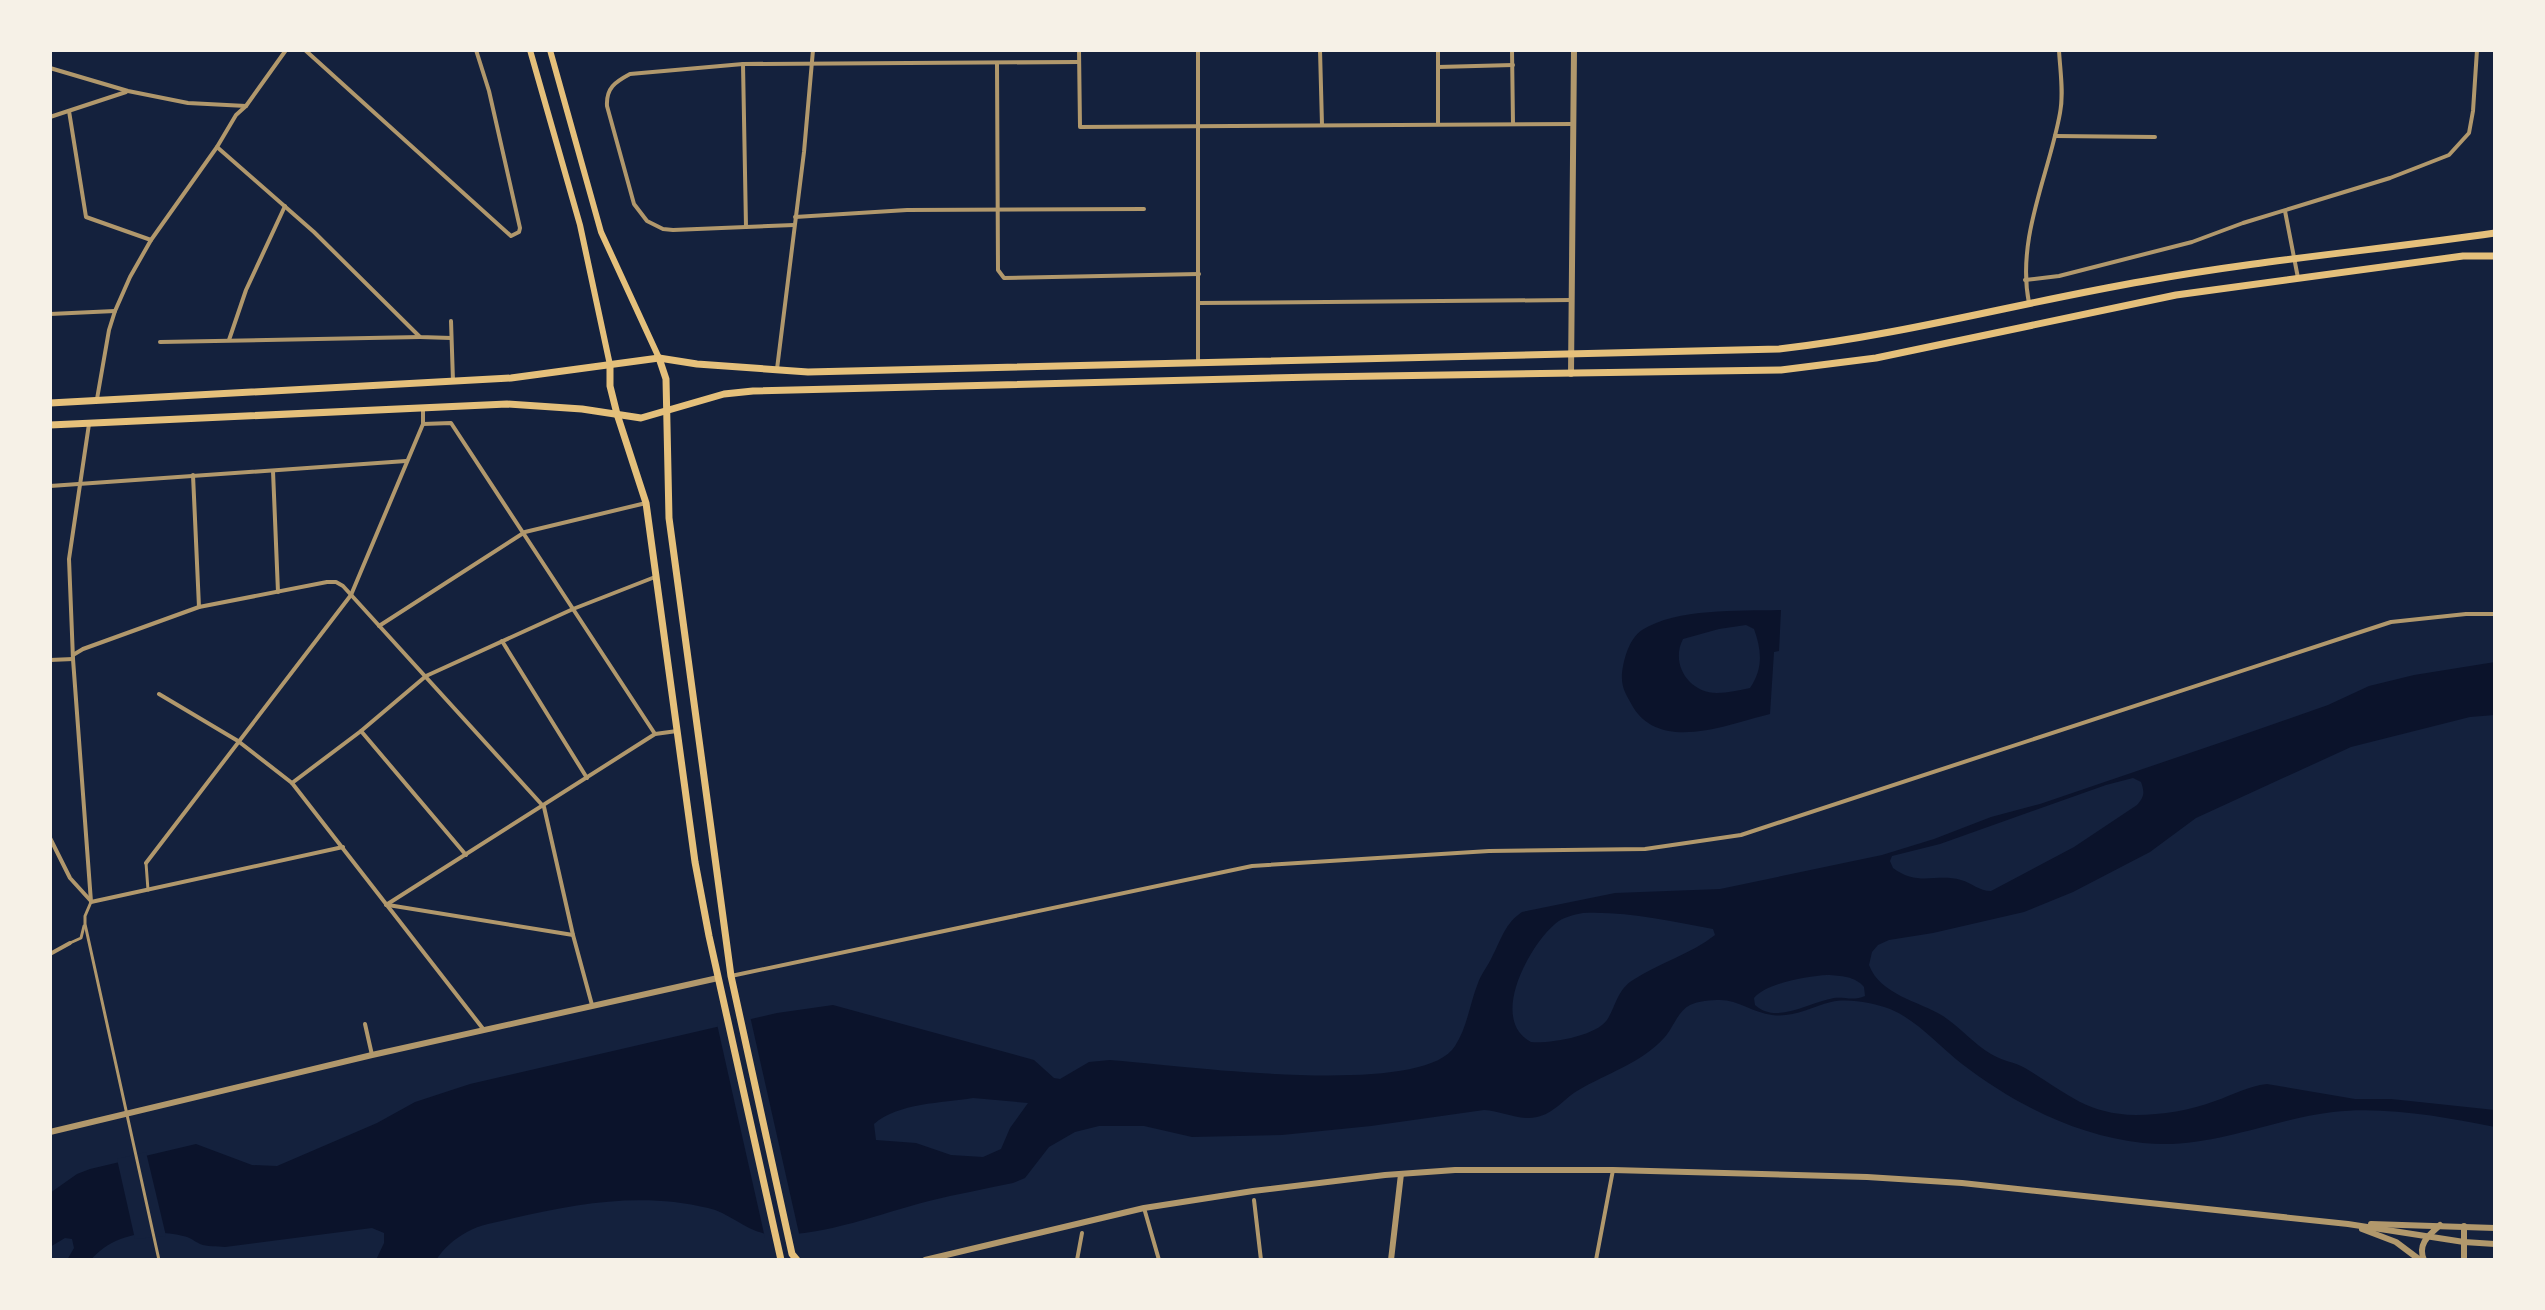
<svg xmlns="http://www.w3.org/2000/svg" width="2545" height="1310" viewBox="0 0 2545 1310" font-family="'Source Sans 3',sans-serif">
	<style>
		.water { fill: #0b132b; fill-rule: evenodd }
		.pier { fill: #14213d }
		.lines { fill: none; stroke-linecap: round; stroke-linejoin: round }
		.pedestrian { stroke: #b1986c; stroke-width: 3 }
		.minor { stroke: #b1986c; stroke-width: 4 }
		.tertiary { stroke: #b1986c; stroke-width: 6 }
		.secondary { stroke: #e5c07b; stroke-width: 6 }
		.primary { stroke: #e5c07b; stroke-width: 7 }
	</style>
	<rect width="100%" height="100%" fill="#14213d"/>
	<!-- water -->
	<g class="water">
		<path d="M1781 610 1779 651 1774 652 1770 714C1729 724 1661 753 1633 707 1626 694 1621 688 1622 673 1624 658 1629 639 1642 630 1677 608 1740 611 1781 610ZM1746 625 1754 629C1762 651 1763 669 1750 688 1739 690 1728 693 1717 693 1689 693 1670 664 1683 639L1719 629Z"/>
		<path d="M2495 662V715L2470 717 2351 747 2196 818 2150 852 2073 892 2024 912 1933 933 1889 940 1878 945 1872 952 1869 965C1880 995 1919 1001 1943 1016 1960 1027 1974 1044 1991 1054 2002 1061 2015 1062 2025 1068 2066 1092 2085 1114 2136 1115 2162 1115 2191 1110 2215 1101 2233 1095 2248 1086 2267 1084L2355 1099H2391L2495 1110V1127C2445 1117 2384 1106 2333 1112 2267 1120 2211 1150 2143 1143 2077 1136 2014 1104 1962 1064 1939 1046 1917 1020 1890 1009 1873 1003 1849 998 1831 1002 1811 1007 1793 1018 1772 1015 1754 1013 1738 1000 1720 1000 1711 1000 1698 1001 1690 1005 1677 1012 1674 1027 1664 1038 1640 1064 1607 1073 1577 1091 1564 1099 1553 1114 1537 1117 1519 1121 1502 1111 1484 1110L1371 1126 1282 1135 1192 1137 1144 1126H1099L1075 1132 1049 1147 1025 1178 1013 1183C985 1189 957 1194 929 1201 878 1214 828 1235 775 1235 750 1235 731 1213 708 1208 643 1192 578 1203 514 1218 499 1222 481 1224 467 1232 454 1239 444 1248 436 1260H376L384 1243V1233L372 1228 225 1247C217 1246 207 1247 200 1244 194 1241 190 1237 183 1236 151 1228 112 1234 91 1260H67L74 1248 72 1239 65 1238 50 1247V1193L77 1174 90 1169 196 1144 252 1165 277 1166 377 1123 415 1102 470 1084 777 1013 833 1005 1034 1060 1054 1078 1060 1079 1089 1062 1110 1060C1171 1064 1422 1100 1455 1046 1467 1028 1470 1003 1478 983 1481 974 1488 966 1492 957 1501 940 1505 923 1522 912L1615 893 1720 889 1882 855 1934 839 1991 817 2040 804 2225 741 2328 705 2369 686 2414 675ZM2133 778 2141 782C2145 793 2144 797 2137 805L2074 847 1991 891C1979 891 1972 883 1961 880 1936 873 1918 887 1893 868L1890 861 1892 856 1940 844 2106 785ZM1583 913C1626 911 1671 921 1713 929L1715 935C1691 954 1659 963 1633 980 1617 990 1616 1006 1607 1020 1596 1036 1549 1044 1531 1042 1488 1019 1530 945 1555 924 1563 917 1573 915 1583 913ZM1827 975C1841 976 1855 976 1864 987L1865 996C1854 1001 1845 997 1834 998 1809 1002 1777 1025 1755 1005L1754 998C1766 983 1808 976 1827 975ZM973 1098 1028 1103 1010 1128 1001 1149 983 1157 951 1155 916 1143 876 1140 874 1124C898 1103 942 1103 973 1098Z"/>
	</g>
	<!-- pier -->
	<g class="pier">
		<polygon points="750,1016 800,1238 765,1238 717,1024"/>
		<polygon points="146,1152 166,1236 135,1239 117,1159"/>
	</g>
	<g class="lines">
		<!-- pedestrian -->
		<g class="pedestrian">
			<polyline points="146,863 148,890"/>
			<polyline points="91,902 85,916 85,924 159,1260"/>
			<polyline points="70,943 81,938 84,926"/>
		</g>
		<!-- minor -->
		<g class="minor">
			<polyline points="305,50 511,236 519,232 520,228 489,91 476,50"/>
			<polyline points="1079,50 1080,127 1573,124"/>
			<polyline points="1198,50 1198,361"/>
			<polyline points="1320,50 1322,125"/>
			<polyline points="1512,50 1513,124"/>
			<polyline points="743,64 746,227"/>
			<polyline points="997,64 998,270 1004,278 1199,274"/>
			<polyline points="1438,67 1513,65"/>
			<polyline points="50,68 128,91 188,103 246,106"/>
			<polyline points="69,111 86,217 151,240"/>
			<polyline points="50,117 126,92"/>
			<polyline points="1438,124 1438,50"/>
			<polyline points="2055,136 2155,137"/>
			<polyline points="217,147 314,232 420,337 451,338"/>
			<polyline points="2285,211 2298,278"/>
			<polyline points="795,217 907,210 1144,209"/>
			<path d="M794 225 673 230 663 229 647 221 634 204 607 106C606 88 615 82 630 74L743 64 1079 62"/>
			<polyline points="2025,280 2059,276 2192,242 2243,223 2390,178 2449,155 2469,133 2473,111 2477,50"/>
			<polyline points="1199,303 1571,300"/>
			<path d="M2029 303C2016 238 2049 175 2060 113 2064 93 2060 70 2059 50"/>
			<polyline points="50,314 115,311"/>
			<polyline points="451,321 453,381"/>
			<polyline points="229,340 246,290 285,206"/>
			<polyline points="160,342 420,337"/>
			<polyline points="777,369 804,152 813,50"/>
			<polyline points="97,399 109,330 115,311 130,277 151,240 217,147 236,115 246,106 286,50"/>
			<polyline points="89,424 69,559 73,659 91,902"/>
			<polyline points="423,424 451,423 655,734"/>
			<polyline points="273,471 278,592"/>
			<polyline points="193,475 199,607"/>
			<polyline points="50,486 406,461"/>
			<polyline points="379,626 525,532 646,503"/>
			<polyline points="502,641 587,778"/>
			<polyline points="73,655 83,649 199,607 327,582 336,582 343,586 544,807 573,935 592,1005"/>
			<polyline points="50,660 73,659"/>
			<polyline points="159,694 238,741 292,783 484,1030"/>
			<polyline points="361,731 466,855"/>
			<polyline points="292,783 361,731 426,676 573,609 655,577"/>
			<polyline points="50,838 70,878 90,900"/>
			<polyline points="146,863 351,595 423,424 423,409"/>
			<polyline points="91,902 343,847"/>
			<polyline points="386,905 655,734 677,731"/>
			<polyline points="388,905 573,935"/>
			<polyline points="50,954 70,943"/>
			<polyline points="731,976 1252,866 1489,851 1645,849 1741,835 2391,622 2466,614 2495,614"/>
			<polyline points="365,1024 372,1055"/>
			<polyline points="1254,1200 1261,1260"/>
			<polyline points="1144,1208 1159,1260"/>
			<polyline points="1077,1260 1082,1233"/>
			<polyline points="1596,1260 1613,1170"/>
		</g>
		<!-- tertiary -->
		<g class="tertiary">
			<polyline points="1571,374 1574,50"/>
			<polyline points="50,1132 372,1055 718,978"/>
			<polyline points="2371,1224 2495,1228"/>
			<polyline points="2362,1229 2396,1242 2420,1260"/>
			<polyline points="925,1260 1144,1208 1253,1191 1385,1175 1455,1170 1613,1170 1867,1177 1962,1183 2348,1224 2464,1242 2495,1244"/>
			<polyline points="1391,1260 1401,1174"/>
			<path d="M2424 1260C2417 1244 2429 1235 2440 1225"/>
			<polyline points="2464,1260 2464,1226"/>
		</g>
		<!-- secondary -->
		<g class="secondary">
			<polyline points="530,50 580,225 610,365"/>
			<polyline points="550,50 601,232 659,358"/>
		</g>
		<!-- primary -->
		<g class="primary">
			<polyline points="659,358 666,379 669,518 731,976 792,1254 797,1260"/>
			<polyline points="610,365 610,386 617,414 646,503 695,862 709,936 781,1260"/>
			<path d="M50 403 511 378 659 358 697 364 808 372 1779 349C1903 335 2022 302 2145 281 2261 260 2378 250 2495 233"/>
			<polyline points="50,425 507,404 582,409 641,418 724,394 753,391 1315,377 1781,370 1876,358 2176,295 2463,256 2495,256"/>
		</g>
	</g>
	<!-- border -->
	<rect width="2545" height="1310" fill="none" stroke="#f6f1e7" stroke-width="104"/>
</svg>
